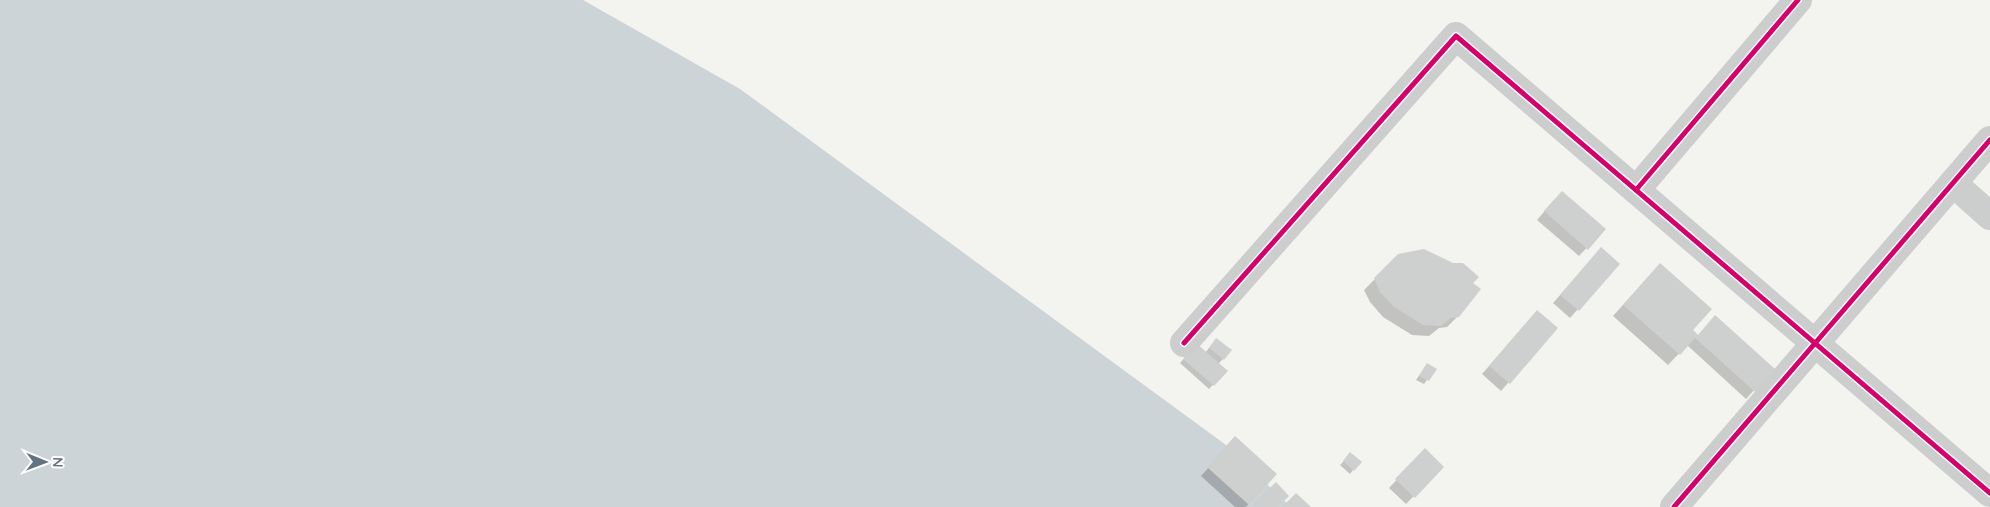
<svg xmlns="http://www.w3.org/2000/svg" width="1990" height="507" viewBox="0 0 1990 507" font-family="Quicksand,sans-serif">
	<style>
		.water { fill: #ccd4d7 }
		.shadow { fill: #0003 }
		.building { fill: #cecfcf }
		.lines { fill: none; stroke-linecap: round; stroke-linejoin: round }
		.minor { stroke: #cccdcd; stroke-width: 28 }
		.cycleway-casing { stroke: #fff; stroke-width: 8 }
		.cycleway { stroke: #d6006c; stroke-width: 5 }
	</style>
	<rect width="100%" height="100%" fill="#f3f3f0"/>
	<!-- water -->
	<polygon class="water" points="0,0 583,0 740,89 1226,445 1291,507 0,507"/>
	<!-- shadow -->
	<g class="shadow">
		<polygon points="1554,200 1604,229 1579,256 1537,220"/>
		<polygon points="1399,255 1472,283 1458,316 1447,327 1439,328 1429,336 1412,335 1383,317 1370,302 1364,290"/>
		<polygon points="1594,257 1618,264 1570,318 1553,303"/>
		<polygon points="1650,275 1698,336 1773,369 1746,399 1687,345 1668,365 1613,316"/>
		<polygon points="1537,311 1556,328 1501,391 1482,374"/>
		<polygon points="1213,343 1223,359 1218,364 1226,371 1209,389 1180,363 1193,349 1205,353"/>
		<polygon points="1427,364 1435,369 1424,384 1416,380"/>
		<polygon points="1228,446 1275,475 1246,507 1235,507 1201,476"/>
		<polygon points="1425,450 1442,467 1406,504 1389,488"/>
		<polygon points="1351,454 1353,470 1350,474 1340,465"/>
	</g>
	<!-- building -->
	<g class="building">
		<polygon points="1562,191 1606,229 1588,250 1544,211"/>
		<polygon points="1601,247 1620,264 1579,311 1560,295"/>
		<polygon points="1424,249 1453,263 1463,263 1479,277 1473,283 1481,289 1459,317 1451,318 1441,326 1423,325 1394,307 1380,292 1374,278 1398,254"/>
		<polygon points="1660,263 1712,309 1693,330 1698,335 1715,315 1775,369 1755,392 1695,338 1680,355 1623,305"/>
		<polygon points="1537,310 1558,328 1510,384 1489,366"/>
		<polygon points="1216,338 1232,350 1224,360 1209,348"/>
		<polygon points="1196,343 1228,371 1214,386 1183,359"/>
		<polygon points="1427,363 1437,369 1429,381 1419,376"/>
		<polygon points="1235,436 1277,474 1249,505 1207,467"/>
		<polygon points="1425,448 1444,467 1415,498 1395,479"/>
		<polygon points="1350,452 1362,462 1354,471 1343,461"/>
		<polygon points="1276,482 1289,496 1278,507 1250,507"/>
		<polygon points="1296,493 1311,507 1282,507"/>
	</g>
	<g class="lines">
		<!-- minor -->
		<g class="minor">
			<polyline points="1953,183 1990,216"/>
			<polyline points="1636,190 1798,0"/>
			<polyline points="1184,343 1456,36 1990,493"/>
			<polyline points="1674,507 1990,140"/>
		</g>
		<defs>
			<g id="cycleway">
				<polyline points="1636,190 1798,0"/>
				<polyline points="1184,343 1456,36 1990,493"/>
				<polyline points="1674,507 1990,140"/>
			</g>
		</defs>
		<!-- cycleway casing -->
		<use href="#cycleway" class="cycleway-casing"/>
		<!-- cycleway -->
		<use href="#cycleway" class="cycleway"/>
	</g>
	<!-- north arrow -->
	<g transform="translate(45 462) rotate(91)" stroke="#ffffff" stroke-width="4" paint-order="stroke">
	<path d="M0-4L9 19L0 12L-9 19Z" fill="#617282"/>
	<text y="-8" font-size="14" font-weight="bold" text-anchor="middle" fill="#617282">N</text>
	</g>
</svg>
